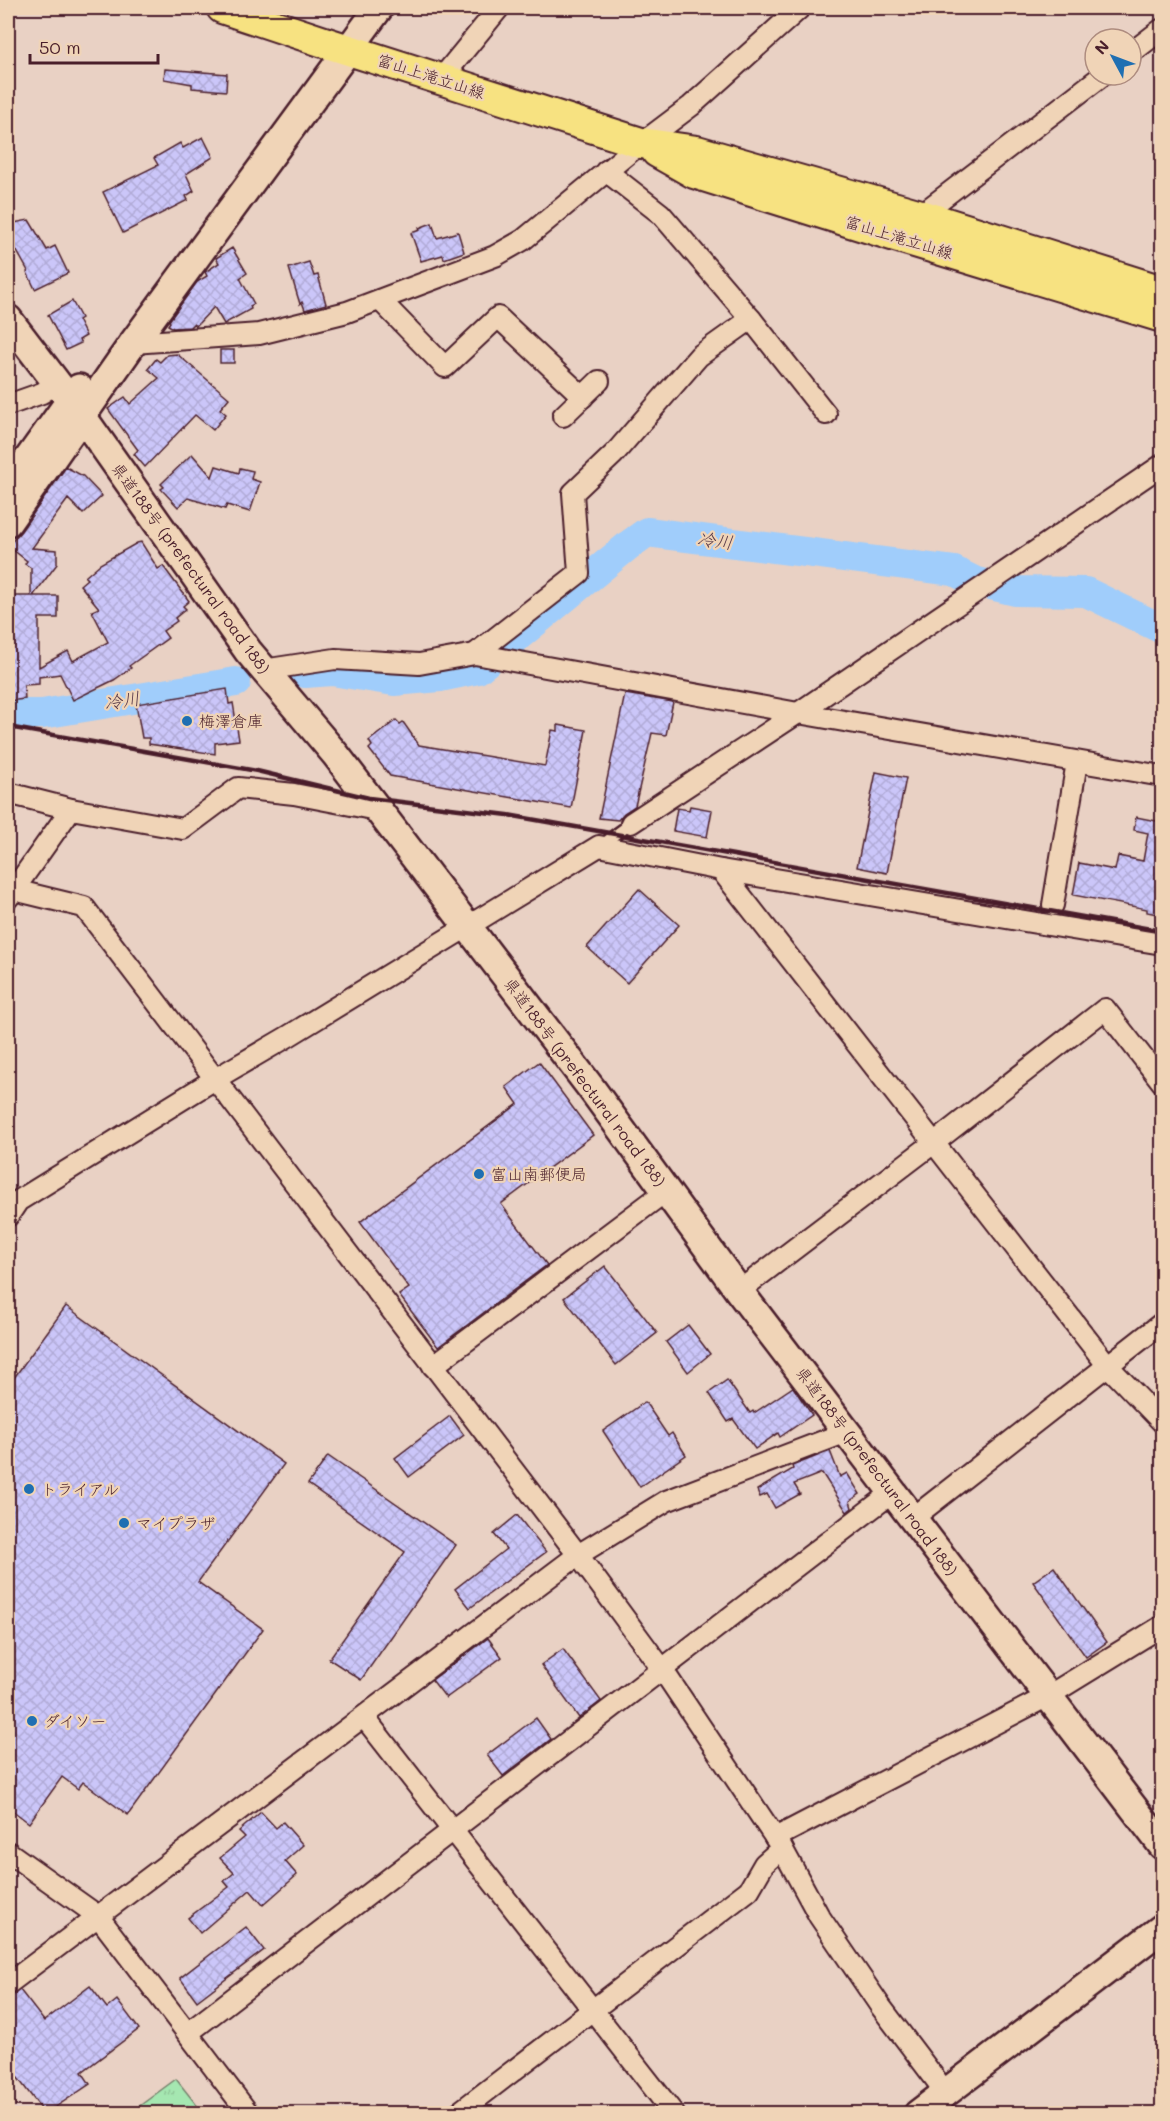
<svg xmlns="http://www.w3.org/2000/svg" width="1170" height="2121" viewBox="0 0 1170 2121" font-family="Mali,'Klee One',sans-serif">
	<style>
		.grass { fill: url(#grass-tufts); stroke: #78836e; stroke-width: 1.5 }
		.lines { fill: none; stroke-linecap: round; stroke-linejoin: round }
		.river { stroke: #a0cdfb; stroke-width: 30 }
		.building { fill: url(#building-cross-hatch); stroke: #4a1f2b; stroke-width: 1.5 }
		.lane-casing { stroke: #4a1f2b; stroke-width: 14 }
		.street-casing { stroke: #4a1f2b; stroke-width: 24 }
		.secondary-casing { stroke: #4a1f2b; stroke-width: 32 }
		.primary-casing { stroke: #4a1f2b; stroke-width: 34 }
		.lane { stroke: #f0d4b7; stroke-width: 9 }
		.street { stroke: #f0d4b7; stroke-width: 20 }
		.secondary { stroke: #f0d4b7; stroke-width: 27 }
		.primary { stroke: #f7e281; stroke-width: 30 }
		.rail { stroke: #4a1f2b; stroke-width: 4.5 }
		.poi-dot { fill: #1f6fb2; stroke: #f0d4b7; stroke-width: 2 }
		.labels { text-anchor: middle; stroke-width: 4.5; stroke-linejoin: round; paint-order: stroke }
		.street-label { font-size: 16px; fill: #4a1f2b; stroke: #f0d4b7 }
		.poi-label { font-size: 16px; fill: #4a1f2b; stroke: #f0d4b7; text-anchor: start }
		.water-label { font-size: 18px; font-style: italic; fill: #57394a; stroke: #f0d4b7 }
	</style>
	<defs>
		<pattern id="grass-tufts" width="24" height="20" patternUnits="userSpaceOnUse" patternTransform="scale(1.5)"><rect width="24" height="20" fill="#a5e7b1"/><path d="M3 7l-1-3M5 7V3M7 7l1-3M15 17l-1-3M17 17v-4M19 17l1-3" fill="none" stroke="#90c698"/></pattern>
		<pattern id="building-cross-hatch" width="8" height="8" patternUnits="userSpaceOnUse" patternTransform="scale(1.5)"><rect width="8" height="8" fill="#cbc6f9"/><path d="M0 0l8 8M0 8l8-8" fill="none" stroke="#b0aad6"/></pattern>
	</defs>
	<rect width="100%" height="100%" fill="#e9d1c4"/>
	<filter id="ink" filterUnits="userSpaceOnUse"><feTurbulence type="fractalNoise" baseFrequency=".0167" numOctaves="2"/><feDisplacementMap in="SourceGraphic" scale="12" xChannelSelector="R" yChannelSelector="G"/><feConvolveMatrix kernelMatrix="1 2 1 2 8 2 1 2 1" color-interpolation-filters="sRGB"/></filter>
	<g filter="url(#ink)">
		<!-- grass -->
		<polygon class="grass" points="176,2079 203,2113 130,2113"/>
		<g class="lines">
			<!-- river -->
			<g class="river">
				<polyline points="305,673 332,671 394,681 440,677 478,669 629,545 647,532 954,571 974,581 1015,591 1086,592 1162,629"/>
				<polyline points="8,714 42,714 236,682"/>
			</g>
		</g>
		<!-- building -->
		<g class="building">
			<polygon points="165,69 227,74 226,91 192,88 192,84 164,79"/>
			<polygon points="203,137 213,157 186,174 194,191 186,196 188,200 123,233 103,192 158,165 154,158 180,143 183,148"/>
			<polygon points="29,220 47,250 55,246 68,273 35,289 27,272 28,271 8,235 8,224"/>
			<polygon points="432,223 437,238 458,232 464,252 444,259 443,255 421,261 411,233 420,230 419,228"/>
			<polygon points="232,248 247,273 240,278 254,304 250,306 251,309 224,324 214,307 196,326 193,324 190,327 173,328 168,325 170,322 169,321 197,282 207,276 205,272 219,263 216,258"/>
			<polygon points="309,262 314,276 318,275 326,304 305,310 302,302 300,304 289,268"/>
			<polygon points="72,301 81,318 78,320 86,336 79,340 81,343 66,350 48,315"/>
			<rect x="220" y="350" width="14" height="13"/>
			<polygon points="177,354 229,398 220,409 226,414 213,430 195,415 145,467 134,454 138,450 108,409 125,397 130,404 159,378 148,369 156,359 160,362 167,355"/>
			<polygon points="192,454 212,477 216,466 239,473 240,468 253,471 251,479 260,482 250,512 227,505 225,509 188,498 178,507 161,489 164,487 161,484"/>
			<polygon points="66,467 83,476 102,496 83,514 68,499 32,548 57,550 57,564 33,596 58,596 58,618 39,618 39,667 68,651 73,661 108,642 92,611 99,608 80,585 87,579 85,577 100,564 137,543 141,542 158,569 163,566 189,601 183,606 186,609 175,618 177,621 163,631 168,638 129,666 131,668 114,680 73,700 60,674 39,677 39,684 24,685 25,699 8,701 8,627 15,627 14,596 31,596 31,568 25,564 27,561 8,546 21,531"/>
			<polygon points="227,689 229,704 233,703 239,740 215,743 215,754 149,744 149,738 142,738 136,704"/>
			<polygon points="625,694 673,702 666,735 652,733 635,806 624,813 618,820 599,818"/>
			<polygon points="396,720 400,724 403,722 419,745 545,766 552,730 558,731 558,725 586,730 571,808 390,776 369,749 372,746 369,741"/>
			<polygon points="876,772 906,778 887,873 857,867"/>
			<polygon points="690,806 712,810 707,837 673,831 677,808 689,810"/>
			<polygon points="1136,817 1162,822 1162,915 1147,912 1147,909 1073,895 1079,863 1115,870 1118,856 1143,861 1148,833 1134,830"/>
			<polygon points="639,889 679,925 627,983 587,947"/>
			<polygon points="539,1062 593,1135 501,1204 547,1265 438,1347 399,1295 409,1288 360,1222 518,1104 506,1087"/>
			<polygon points="605,1266 657,1333 616,1365 564,1298"/>
			<polygon points="66,1306 284,1464 198,1582 263,1629 128,1815 83,1782 78,1789 62,1777 29,1823 8,1807 8,1386"/>
			<polygon points="688,1325 710,1354 688,1372 666,1342"/>
			<polygon points="727,1380 750,1413 753,1411 754,1413 793,1387 812,1415 780,1437 778,1433 755,1449 733,1419 728,1422 709,1393"/>
			<polygon points="645,1402 668,1436 672,1433 686,1455 640,1487 603,1431"/>
			<polygon points="450,1416 464,1435 409,1477 395,1458"/>
			<polygon points="830,1451 840,1477 847,1473 860,1494 850,1501 852,1508 847,1512 822,1473 794,1484 800,1494 775,1508 767,1494 760,1497 757,1490 793,1469 792,1466"/>
			<polygon points="328,1456 456,1545 361,1680 329,1659 405,1552 308,1484"/>
			<polygon points="517,1515 546,1552 470,1608 455,1589 506,1549 494,1534"/>
			<polygon points="1054,1567 1107,1642 1086,1657 1033,1582"/>
			<polygon points="488,1638 502,1657 446,1698 432,1680"/>
			<polygon points="563,1649 601,1701 579,1718 541,1665"/>
			<polygon points="536,1718 551,1739 503,1776 487,1755"/>
			<polygon points="261,1812 276,1828 283,1822 303,1845 285,1861 297,1875 263,1905 250,1890 200,1933 188,1918 229,1887 224,1881 234,1873 220,1858 245,1837 239,1831"/>
			<polygon points="246,1927 264,1950 197,2001 180,1978"/>
			<polygon points="90,1986 107,2008 117,2000 139,2029 82,2072 90,2084 45,2114 8,2065 8,1999 20,1990 44,2021"/>
		</g>
		<g class="lines">
			<defs>
				<polyline id="lane" points="601,845 631,823"/>
				<g id="street">
					<polyline points="1131,53 1162,29"/>
					<polyline points="441,79 499,8"/>
					<polyline points="606,171 661,214 751,319 826,414"/>
					<polyline points="915,219 1103,75"/>
					<polyline points="380,300 445,367 498,317 583,397"/>
					<polyline points="133,343 259,334 347,312 495,256 523,240 630,152 691,106 800,8"/>
					<polyline points="8,405 42,393 57,383"/>
					<polyline points="563,416 599,381"/>
					<polyline points="475,654 579,573 573,493 614,454 699,356 751,319"/>
					<polyline points="263,670 335,659 419,664 475,654 798,713 1162,776"/>
					<polyline points="8,793 71,809 183,829 238,788 294,794 377,810"/>
					<polyline points="631,823 798,713 1162,465"/>
					<polyline points="721,870 1108,1366 1162,1422"/>
					<polyline points="14,890 84,907 578,1555 662,1669 782,1848 819,1916 881,2007 946,2093"/>
					<polyline points="8,898 71,809"/>
					<polyline points="1053,905 1077,762"/>
					<polyline points="8,1216 18,1201 215,1079 287,1037 599,846 721,870 1162,944"/>
					<polyline points="739,1291 935,1142 1105,1009 1162,1082"/>
					<polyline points="433,1366 666,1191"/>
					<polyline points="913,1518 1162,1323"/>
					<polyline points="364,1717 674,2114"/>
					<polyline points="775,1838 1048,1696 1162,1626"/>
					<polyline points="8,1852 98,1916 249,2114"/>
					<polyline points="8,1984 578,1555 666,1501 847,1432"/>
					<polyline points="188,2033 893,1492"/>
					<polyline points="457,2114 749,1890 764,1864 782,1848"/>
				</g>
				<g id="secondary">
					<polyline points="8,319 82,416 248,651 336,755 468,927 591,1088 739,1291 1162,1845"/>
					<polyline points="8,487 79,388"/>
					<polyline points="8,522 133,343 379,8"/>
					<polyline points="918,2114 1162,1928"/>
				</g>
				<g id="primary">
					<polyline points="222,8 330,44 641,143 697,151 921,215 1162,291"/>
					<polyline points="657,152 694,173 895,236 1162,317"/>
				</g>
			</defs>
			<!-- lane casing -->
			<use href="#lane" class="lane-casing"/>
			<!-- street casing -->
			<use href="#street" class="street-casing"/>
			<!-- secondary casing -->
			<use href="#secondary" class="secondary-casing"/>
			<!-- primary casing -->
			<use href="#primary" class="primary-casing"/>
			<!-- lane -->
			<use href="#lane" class="lane"/>
			<!-- street -->
			<use href="#street" class="street"/>
			<!-- secondary -->
			<use href="#secondary" class="secondary"/>
			<!-- primary -->
			<use href="#primary" class="primary"/>
			<!-- rail -->
			<polyline class="rail" points="8,727 257,771 369,798 508,815 1162,931"/>
		</g>
	</g>
	<!-- markers -->
	<g class="poi-dot">
		<circle cx="187" cy="721" r="6"/>
		<circle cx="479" cy="1174" r="6"/>
		<circle cx="29" cy="1489" r="6"/>
		<circle cx="124" cy="1523" r="6"/>
		<circle cx="32" cy="1721" r="6"/>
	</g>
	<g class="labels">
		<!-- street labels -->
		<g class="street-label">
			<text transform="translate(431 76) rotate(18)" y="6">富山上滝立山線</text>
			<text transform="translate(899 237) rotate(17)" y="6">富山上滝立山線</text>
			<text transform="translate(191 568) rotate(54)" y="6">県道188号 (prefectural road 188)</text>
			<text transform="translate(585 1082) rotate(53)" y="6">県道188号 (prefectural road 188)</text>
			<text transform="translate(877 1471) rotate(53)" y="6">県道188号 (prefectural road 188)</text>
		</g>
		<!-- poi labels -->
		<g class="poi-label">
			<text x="199" y="727">梅澤倉庫</text>
			<text x="491" y="1180">富山南郵便局</text>
			<text x="41" y="1495">トライアル</text>
			<text x="136" y="1529">マイプラザ</text>
			<text x="44" y="1727">ダイソー</text>
		</g>
		<!-- water labels -->
		<g class="water-label">
			<text transform="translate(715 541) rotate(7)" y="6">冷川</text>
			<text transform="translate(122 701) rotate(-9)" y="6">冷川</text>
		</g>
	</g>
	<!-- margin -->
	<rect width="1170" height="2121" fill="none" stroke="#f0d4b7" stroke-width="30"/>
	<rect x="15" y="15" width="1140" height="2091" fill="none" stroke="#4a1f2b" stroke-width="2" filter="url(#ink)"/>
	<!-- north arrow -->
	<g transform="translate(1113 57) rotate(311)"><circle r="28" fill="#f0d4b7" stroke="#ae8c7f" stroke-width="1.5"/>
	<path d="M0-4.5L10 22L0 15L-10 22Z" fill="#1f6fb2"/>
	<text y="-9" font-size="16" font-weight="bold" text-anchor="middle" fill="#4a1f2b">N</text>
	</g>
	<!-- scale -->
	<path d="M30 54v9h128v-9" fill="none" stroke="#4a1f2b" stroke-width="3"/>
	<text x="39" y="54" font-size="18" fill="#4a1f2b" stroke="#f0d4b7" stroke-width="4.5" paint-order="stroke">50 m</text>
</svg>
